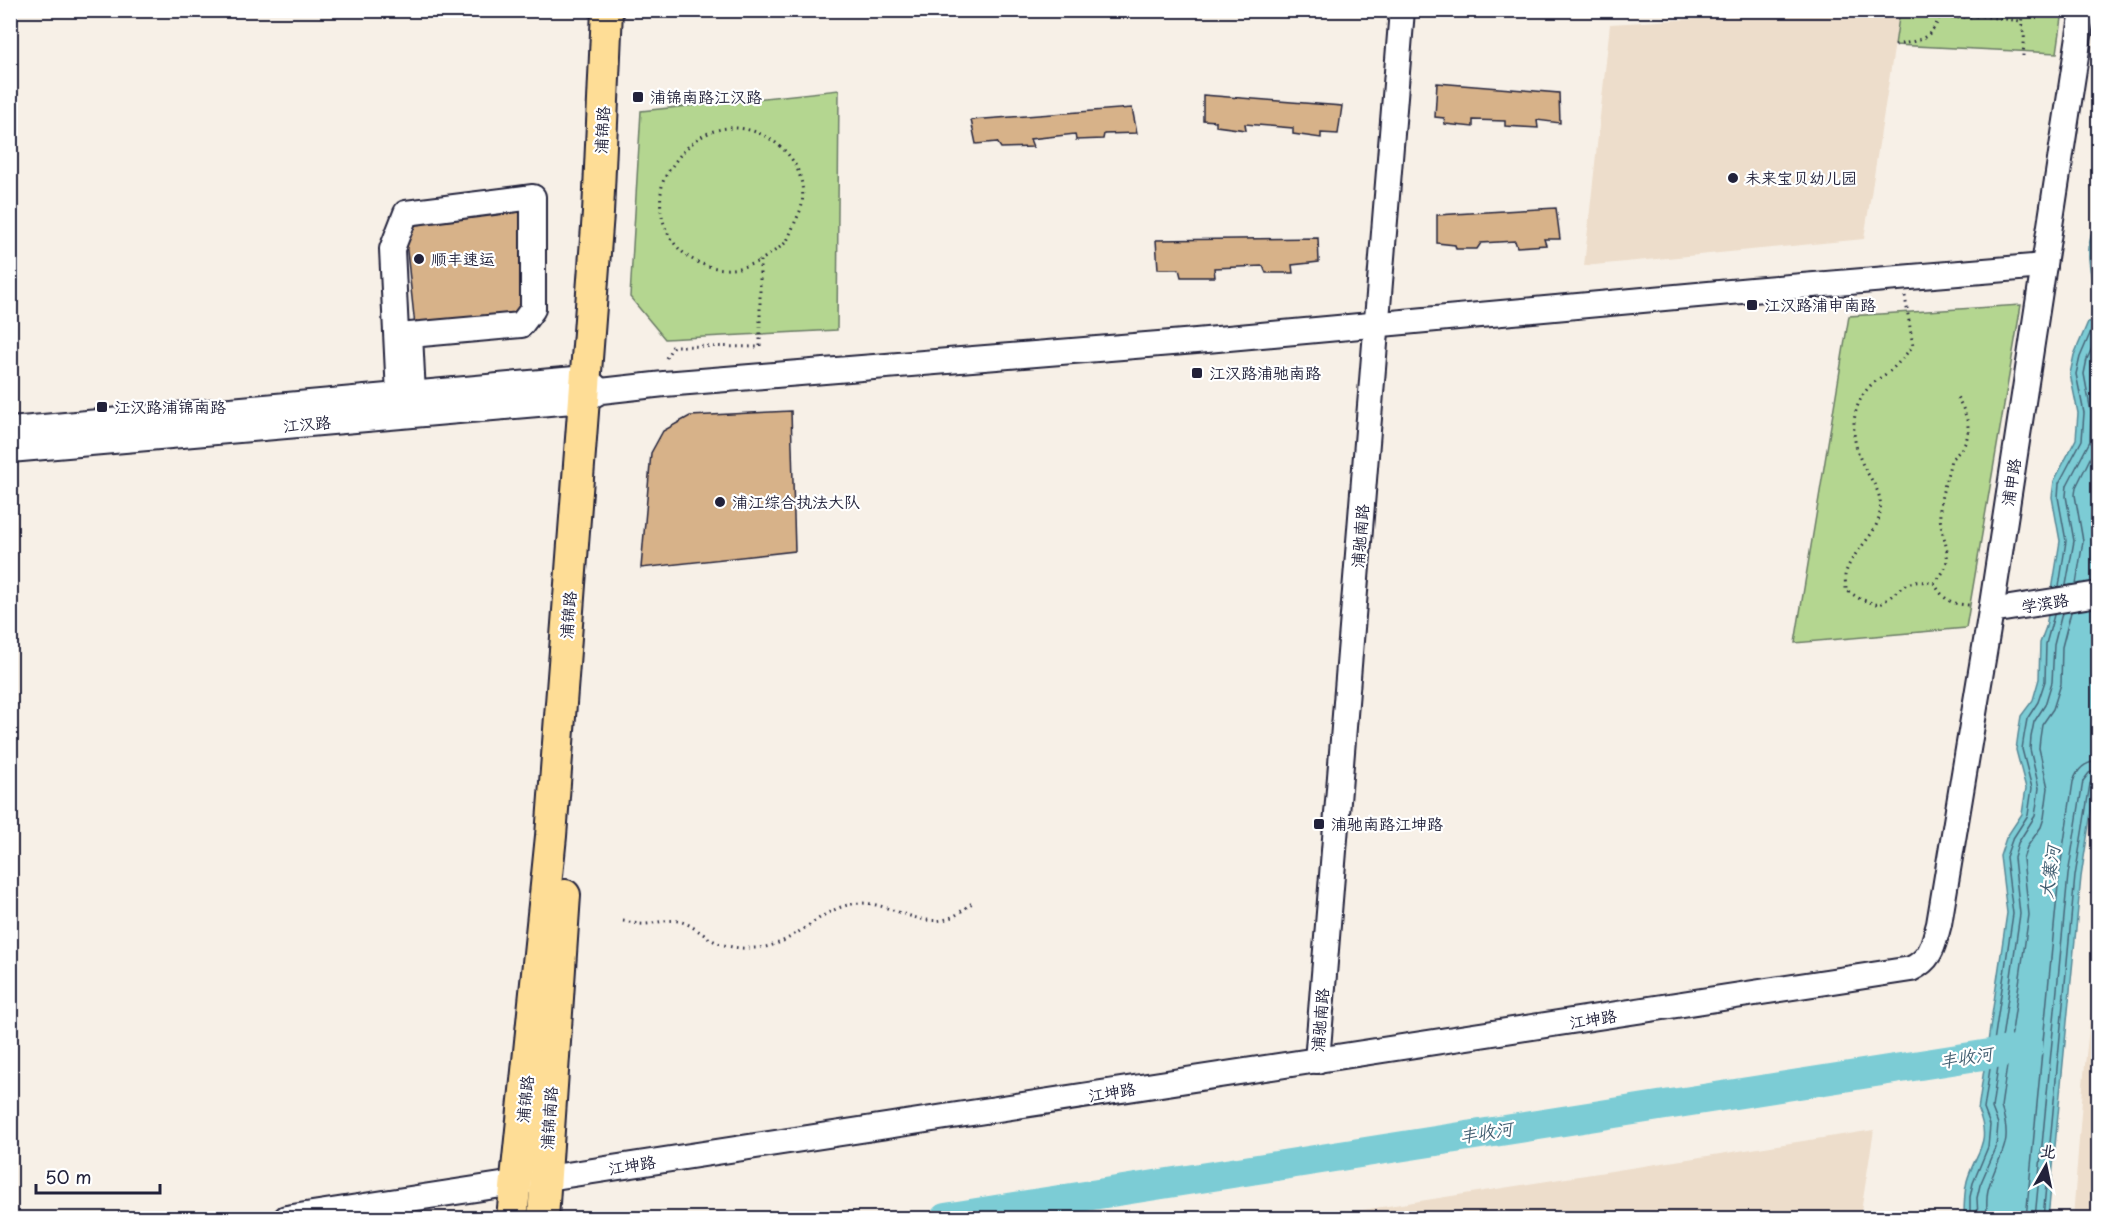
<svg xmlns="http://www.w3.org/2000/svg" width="2109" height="1229" viewBox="0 0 2109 1229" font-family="'Playpen Sans','LXGW WenKai TC',sans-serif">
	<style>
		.built { fill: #edddcb }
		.green { fill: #b4d690; stroke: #6b7c66; stroke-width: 1.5 }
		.water { fill: #7cccd5; stroke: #588897; stroke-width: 1.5 }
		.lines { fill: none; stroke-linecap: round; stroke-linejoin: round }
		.shore { stroke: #466679; stroke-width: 1.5 }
		.river { stroke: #7cccd5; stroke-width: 30 }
		.building { fill: #d7b289; stroke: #22223b; stroke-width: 1.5 }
		.minor-casing { stroke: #22223b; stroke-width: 28 }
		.major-casing { stroke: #22223b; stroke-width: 34 }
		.path { stroke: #22223b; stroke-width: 3; stroke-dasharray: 1.5 4.5; stroke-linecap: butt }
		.minor { stroke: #fff; stroke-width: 24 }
		.major { stroke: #fedd96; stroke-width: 30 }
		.poi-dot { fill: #22223b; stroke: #fff; stroke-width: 2 }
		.labels { text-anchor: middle; stroke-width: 4.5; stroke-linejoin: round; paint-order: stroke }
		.poi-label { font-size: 16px; fill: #22223b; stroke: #fff; text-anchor: start }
		.street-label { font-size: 16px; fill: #22223b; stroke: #fff }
		.water-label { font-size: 18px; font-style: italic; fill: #425e71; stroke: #fff }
	</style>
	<rect width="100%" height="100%" fill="#f7f0e7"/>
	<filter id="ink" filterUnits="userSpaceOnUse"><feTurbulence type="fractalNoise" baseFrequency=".0167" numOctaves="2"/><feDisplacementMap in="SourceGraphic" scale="12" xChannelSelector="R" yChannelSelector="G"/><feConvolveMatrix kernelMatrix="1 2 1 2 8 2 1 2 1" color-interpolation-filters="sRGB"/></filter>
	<g filter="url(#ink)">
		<!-- built -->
		<g class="built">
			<polygon points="1823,11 1900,11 1864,239 1584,266 1610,24"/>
			<polygon points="2098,944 2098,1218 2073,1218 2084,1074"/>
			<polygon points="1874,1130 1860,1218 1318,1218 1318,1217"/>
		</g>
		<!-- green -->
		<g class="green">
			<polygon points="1900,11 1900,10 2063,11 2057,53 1895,45"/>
			<polygon points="839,90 837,330 665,339 630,297 641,111"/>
			<polygon points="2021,305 1966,628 1795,643 1849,316"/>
		</g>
		<!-- water -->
		<g class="water">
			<path d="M2098 220V286L2093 285C2088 261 2085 242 2098 220Z"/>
			<path d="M2098 315V766L2081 877 2048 1218H1964C1964 1206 1964 1193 1967 1181 1976 1150 1992 1144 1978 1110L2007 913 2000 856 2006 838 2022 814 2026 788 2016 750 2018 735 2021 716 2033 700 2039 679 2040 643 2046 627 2060 541 2052 497 2054 481 2076 439 2078 413 2070 374 2074 355 2088 322 2098 321Z"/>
		</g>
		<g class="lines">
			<!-- shore -->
			<g class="shore">
				<polyline points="2076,584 2083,541 2075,495 2076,487 2098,442"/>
				<polyline points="2066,585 2074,541 2066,496 2067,485 2090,441 2091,412 2084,374 2087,359 2098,335"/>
				<polyline points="2059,587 2066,541 2058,497 2059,483 2082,440 2084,413 2076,374 2080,357 2092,329 2098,327"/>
				<polyline points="1970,1218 1970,1197 1973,1183 1988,1147 1990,1125 1984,1109 2013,914 2006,857 2012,840 2028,815 2032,788 2022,749 2024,736 2027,719 2038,702 2045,681 2046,644 2054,615"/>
				<polyline points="1978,1218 1977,1198 1980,1185 1996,1148 1998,1124 1992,1108 2020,914 2014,858 2018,843 2035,816 2039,788 2030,749 2031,737 2034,722 2045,705 2052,682 2054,645 2062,613"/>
				<path d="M1987 1218C1987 1209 1986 1199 1988 1190 1997 1154 2015 1148 2001 1107L2029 915 2023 859 2027 847 2041 827 2044 818 2048 788 2039 748 2040 738 2042 725 2053 709 2061 684 2062 647 2071 612"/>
				<path d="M2026 1218 2059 875 2073 782C2077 769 2085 762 2098 761"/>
				<polyline points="2035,1218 2068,875 2083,781 2089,773 2098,770"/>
				<polyline points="2043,1218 2075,876 2090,784 2093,779 2098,778"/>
			</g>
			<!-- river -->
			<polyline class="river" points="945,1218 2028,1048"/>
		</g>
		<!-- building -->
		<g class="building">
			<polygon points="1437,83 1559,93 1560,123 1537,120 1538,128 1505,126 1505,121 1473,120 1473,127 1445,124 1444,118 1435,117"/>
			<polygon points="1203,95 1342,106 1338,134 1321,133 1321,138 1293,134 1293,128 1245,124 1246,130 1216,126 1216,121 1203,120"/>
			<polygon points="1132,108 1137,133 1104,134 1103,139 1076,140 1075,134 1030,139 1033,147 1001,148 997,142 976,144 971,120"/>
			<polygon points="1556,208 1560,239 1544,239 1546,245 1517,247 1515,241 1481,243 1477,249 1456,249 1455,245 1437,243 1437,215"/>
			<polygon points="523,209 526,295 512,319 415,326 404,223"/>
			<polygon points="1318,238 1319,262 1292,265 1293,273 1266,273 1263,266 1214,268 1215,277 1181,277 1179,269 1158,269 1156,240"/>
			<polygon points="791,411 795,551 641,568 651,453 663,431 690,416"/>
		</g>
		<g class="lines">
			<defs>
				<g id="minor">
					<polyline points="399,395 392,249 406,213 533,197 533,309 521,325 410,335 413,394"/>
					<polyline points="10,430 586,378 599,390"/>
					<polyline points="10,450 584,400 601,391 664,384 1196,341 1752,290 2044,266"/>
					<polyline points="1991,611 2098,594"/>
					<polyline points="1317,1061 1402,10"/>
					<path d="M286 1218 1911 969C1932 959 1933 945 1939 924L1991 611 2083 10"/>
				</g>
				<g id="major">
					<polyline points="512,1218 551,836 598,213 607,10"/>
					<polyline points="543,1218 565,895"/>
				</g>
			</defs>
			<!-- minor casing -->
			<use href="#minor" class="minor-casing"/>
			<!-- major casing -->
			<use href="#major" class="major-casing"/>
			<!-- path -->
			<g class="path">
				<polyline points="1940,15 1953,18 1982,16 2021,21"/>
				<path d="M1895 45C1918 41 1932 40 1940 15L1938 10"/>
				<path d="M2023 56C2023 50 2025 41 2024 35 2022 25 2019 20 2026 10"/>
				<path d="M1905 296 1913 346C1906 354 1899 363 1891 370 1885 375 1878 379 1872 384 1849 406 1850 438 1863 465 1871 481 1883 492 1880 512 1877 538 1850 551 1845 576 1845 580 1846 586 1846 590L1860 599 1879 605C1904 589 1901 578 1934 583 1944 600 1950 604 1969 605"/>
				<path d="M666 358 673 346 760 347V261C768 255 779 249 786 242 789 238 791 231 794 225 796 219 801 211 802 204 806 177 793 153 770 139 734 117 698 129 675 162 670 169 663 178 662 186 654 229 680 266 725 269 737 270 749 265 760 261"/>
				<path d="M1934 583C1961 557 1938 539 1940 509 1941 492 1948 477 1951 459 1976 440 1970 419 1956 395"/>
				<path d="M623 921C631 922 639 925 646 924 657 923 667 919 678 921 693 924 704 937 718 943 729 947 742 949 754 948 793 948 815 911 852 904 886 897 921 933 954 916 960 913 966 907 972 903"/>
			</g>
			<!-- minor -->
			<use href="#minor" class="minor"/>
			<!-- major -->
			<use href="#major" class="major"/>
		</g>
	</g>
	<!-- markers -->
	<g class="poi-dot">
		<rect x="632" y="91" width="12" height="12" rx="3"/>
		<circle cx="1733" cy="178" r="6"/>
		<circle cx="419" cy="259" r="6"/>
		<rect x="1746" y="299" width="12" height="12" rx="3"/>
		<rect x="1191" y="367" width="12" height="12" rx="3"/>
		<rect x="96" y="401" width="12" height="12" rx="3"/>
		<circle cx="720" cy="502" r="6"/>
		<rect x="1313" y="818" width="12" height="12" rx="3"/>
	</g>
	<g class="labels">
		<!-- poi labels -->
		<g class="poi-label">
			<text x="650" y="103">浦锦南路江汉路</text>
			<text x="1745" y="184">未来宝贝幼儿园</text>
			<text x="431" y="265">顺丰速运</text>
			<text x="1764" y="311">江汉路浦申南路</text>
			<text x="1209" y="379">江汉路浦驰南路</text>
			<text x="114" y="413">江汉路浦锦南路</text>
			<text x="732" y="508">浦江综合执法大队</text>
			<text x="1331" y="830">浦驰南路江坤路</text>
		</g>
		<!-- street labels -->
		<g class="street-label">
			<text transform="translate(602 130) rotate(-87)" y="6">浦锦路</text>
			<text transform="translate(307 424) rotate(-5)" y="6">江汉路</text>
			<text transform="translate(2011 482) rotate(-81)" y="6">浦申路</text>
			<text transform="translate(1360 536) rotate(-85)" y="6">浦驰南路</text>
			<text transform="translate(2045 603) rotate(-9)" y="6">学滨路</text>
			<text transform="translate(568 615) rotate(-85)" y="6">浦锦路</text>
			<text transform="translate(1593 1019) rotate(-9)" y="6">江坤路</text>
			<text transform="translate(1320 1020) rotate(-85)" y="6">浦驰南路</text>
			<text transform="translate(1112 1092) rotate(-9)" y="6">江坤路</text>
			<text transform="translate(525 1099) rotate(-84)" y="6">浦锦路</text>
			<text transform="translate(549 1118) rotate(-86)" y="6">浦锦南路</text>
			<text transform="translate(632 1165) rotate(-9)" y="6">江坤路</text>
		</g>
		<!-- water labels -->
		<g class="water-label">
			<text transform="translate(2050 872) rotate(-82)" y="6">大寨河</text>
			<text transform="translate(1966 1058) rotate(-9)" y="6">丰收河</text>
			<text transform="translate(1486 1133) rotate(-9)" y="6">丰收河</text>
		</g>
	</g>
	<!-- margin -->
	<rect width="2109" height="1229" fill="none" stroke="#fff" stroke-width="36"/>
	<rect x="18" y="18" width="2073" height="1193" fill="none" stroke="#22223b" stroke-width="2" filter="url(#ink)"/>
	<!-- north arrow -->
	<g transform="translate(2046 1166) rotate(9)" stroke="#ffffff" stroke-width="4.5" paint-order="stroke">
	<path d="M0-4.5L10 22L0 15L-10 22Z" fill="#22223b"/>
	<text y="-9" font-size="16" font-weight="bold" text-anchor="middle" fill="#22223b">北</text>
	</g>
	<!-- scale -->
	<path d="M36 1184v9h124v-9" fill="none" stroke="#22223b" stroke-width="3"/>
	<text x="45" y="1184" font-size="18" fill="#22223b" stroke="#ffffff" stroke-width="4.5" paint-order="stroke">50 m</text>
</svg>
